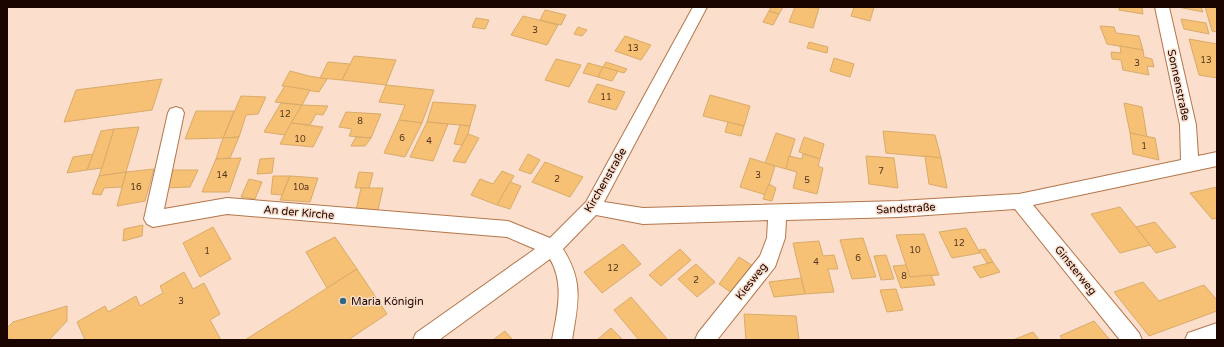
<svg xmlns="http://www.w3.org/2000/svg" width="1224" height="347" viewBox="0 0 1224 347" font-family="'Varela Round',sans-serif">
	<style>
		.building { fill: #f6c075; stroke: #d9ab6a }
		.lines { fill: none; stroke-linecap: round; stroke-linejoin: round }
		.street-casing { stroke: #b5764a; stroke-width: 2 }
		.street { fill: #fff; fill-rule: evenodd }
		.poi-dot { fill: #336783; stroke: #fbdecc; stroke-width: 1.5 }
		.labels { text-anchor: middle; stroke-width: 3; stroke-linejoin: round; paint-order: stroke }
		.number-label { font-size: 9px; fill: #52341d }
		.street-label { font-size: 11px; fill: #1b0500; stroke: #fbdecc }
		.poi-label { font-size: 11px; fill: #1b0500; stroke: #fbdecc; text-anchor: start }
	</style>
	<rect width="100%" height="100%" fill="#fbdecc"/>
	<!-- building -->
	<g class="building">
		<polygon points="771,7 783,7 779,14 769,11"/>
		<polygon points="795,7 819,8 813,28 789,22"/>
		<polygon points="854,7 874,7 870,21 851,16"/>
		<polygon points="1119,7 1142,7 1143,14 1119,10"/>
		<polygon points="1178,7 1201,7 1203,12"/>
		<polygon points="1205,7 1217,7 1217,32 1212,31"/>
		<polygon points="545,10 566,15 561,25 540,20"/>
		<polygon points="769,11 779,14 773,25 763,22"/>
		<polygon points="523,16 558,25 547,45 511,35"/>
		<polygon points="476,18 489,20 485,29 472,27"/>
		<polygon points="1181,19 1206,23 1209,34 1184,29"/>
		<polygon points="1100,26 1114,27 1116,33 1139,36 1143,50 1107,44"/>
		<polygon points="578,27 587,30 582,36 574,34"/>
		<polygon points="625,36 651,45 641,60 615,51"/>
		<polygon points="1189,39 1217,44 1217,78 1199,75"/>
		<polygon points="809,42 828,47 827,53 807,48"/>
		<polygon points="1120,46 1143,50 1144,57 1152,59 1154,67 1147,66 1149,75 1123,70 1121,60 1112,59 1111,52 1121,53"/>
		<polygon points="354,56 396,60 386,85 342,80"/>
		<polygon points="834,58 854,64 850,77 830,71"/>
		<polygon points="556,59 581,65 569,87 545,80"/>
		<polygon points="328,62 350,64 342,80 320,78"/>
		<polygon points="606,62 627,69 624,73 603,67"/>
		<polygon points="588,63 603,67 598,77 583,73"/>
		<polygon points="603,67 618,71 612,81 598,77"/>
		<polygon points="290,71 309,76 327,79 319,92 282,86"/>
		<polygon points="162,79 152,110 64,122 76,90"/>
		<polygon points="597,84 625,92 616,110 588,102"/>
		<polygon points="386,85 434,90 422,123 399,120 405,105 379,102"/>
		<polygon points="285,86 310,90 302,105 275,102"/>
		<polygon points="710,95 750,106 744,126 703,116"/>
		<polygon points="241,96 266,97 258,114 246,115 239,137 223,138"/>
		<polygon points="433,102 476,105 470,126 427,122"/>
		<polygon points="281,103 302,105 285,135 264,132"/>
		<polygon points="1124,103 1142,107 1147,137 1130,133"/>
		<polygon points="302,105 328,106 323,115 316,114 310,125 291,123"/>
		<polygon points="196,111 234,111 223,138 185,139"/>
		<polygon points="346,112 381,114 371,138 349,136 352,129 339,127"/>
		<polygon points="399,120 422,123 405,157 384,153"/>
		<polygon points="427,122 448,124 433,161 410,157"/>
		<polygon points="728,122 744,126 741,136 725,132"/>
		<polygon points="291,123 323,127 313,147 280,144"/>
		<polygon points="460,125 470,126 468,134 462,145 454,144"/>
		<polygon points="139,127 126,172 99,176 114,129"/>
		<polygon points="114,129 102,168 87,170 101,131"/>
		<polygon points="883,131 935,135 941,158 886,153"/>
		<polygon points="776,133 795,139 786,169 765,163"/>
		<polygon points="1130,133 1155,138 1159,160 1133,154"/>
		<polygon points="468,134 479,138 465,163 453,161"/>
		<polygon points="239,137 230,158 216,159 223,138"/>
		<polygon points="356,137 371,138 365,146 351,146"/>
		<polygon points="804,137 824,144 820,159 799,152"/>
		<polygon points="93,154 87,170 67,173 73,157"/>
		<polygon points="528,154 540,160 531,174 519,170"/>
		<polygon points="803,154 820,159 818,166 823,168 817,194 793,188 797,172 786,169 789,156 802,159"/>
		<polygon points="866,156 894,158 898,188 869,184"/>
		<polygon points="925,156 941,158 947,188 929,184"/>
		<polygon points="241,158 229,192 202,192 216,159"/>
		<polygon points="274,158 272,173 257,174 260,159"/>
		<polygon points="750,158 775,166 766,195 740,187"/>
		<polygon points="545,162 583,177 570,197 532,182"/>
		<polygon points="154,169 145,201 117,206 126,172"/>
		<polygon points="172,170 198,170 190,187 166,188"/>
		<polygon points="502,171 514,176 497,205 471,195 480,179 493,184"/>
		<polygon points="126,172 122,187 104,188 101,195 92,194 99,176"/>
		<polygon points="359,172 373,173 369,188 355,188"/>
		<polygon points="273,176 290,176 282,195 271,194"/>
		<polygon points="290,176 318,178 310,202 280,200"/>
		<polygon points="249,179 262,182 255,199 241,197"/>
		<polygon points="510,182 521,186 510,209 497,205"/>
		<polygon points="769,184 776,188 772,201 763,199"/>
		<polygon points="1217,187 1217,218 1212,219 1190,193"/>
		<polygon points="361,188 383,188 378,210 356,210"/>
		<polygon points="1120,207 1136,227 1150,245 1120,253 1091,214"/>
		<polygon points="1155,222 1176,247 1156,253 1136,227"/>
		<polygon points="143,225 142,236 123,241 124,229"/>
		<polygon points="213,227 231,259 200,277 183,243"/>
		<polygon points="966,228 980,253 952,258 939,232"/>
		<polygon points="924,234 939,275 910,277 896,235"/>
		<polygon points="335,237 357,269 327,288 306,252"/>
		<polygon points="863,238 876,277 852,279 840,240"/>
		<polygon points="819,241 823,256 834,255 838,269 828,269 834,292 805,294 793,243"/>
		<polygon points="623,244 641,264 602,293 584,272"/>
		<polygon points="680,249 691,260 661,286 649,275"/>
		<polygon points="985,249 993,262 987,263 979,250"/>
		<polygon points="886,255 894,279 881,280 874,256"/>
		<polygon points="739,257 753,266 732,293 719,284"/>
		<polygon points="993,262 1000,272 980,278 973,267"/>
		<polygon points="696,264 715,282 697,297 678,279"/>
		<polygon points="906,265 910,277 931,275 935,285 901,288 893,266"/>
		<polygon points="357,269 387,314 348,340 245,340"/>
		<polygon points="184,272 193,289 204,283 220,314 210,320 221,340 85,340 77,322 105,306 108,312 136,296 140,306 163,293 160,286"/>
		<polygon points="801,278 805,294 774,297 769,282"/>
		<polygon points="1143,282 1159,301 1204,285 1217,300 1217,311 1149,336 1114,292"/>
		<polygon points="896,289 903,310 887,312 880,290"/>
		<polygon points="631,297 668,340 639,340 614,310"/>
		<polygon points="67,306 67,321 49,340 12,340 7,337 7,328 13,322"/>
		<polygon points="744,314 796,316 799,340 746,340"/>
		<polygon points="1094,321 1110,340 1063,340 1060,336"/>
		<polygon points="611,328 623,340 597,340"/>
		<polygon points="505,331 513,340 493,340"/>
		<polygon points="1033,332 1039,340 1013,340"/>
	</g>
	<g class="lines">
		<defs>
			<g id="street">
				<path d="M693 7H707L604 202 643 208 899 201 1019 194 1181 160 1180 125 1155 7H1169L1196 125 1198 156 1217 152V166L1033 205 1139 333 1142 340H1120L1015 209 899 217 786 220 785 238 775 267 717 340H695L698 333 760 256 767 238 768 220 643 224 596 215 563 249C584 282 578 303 572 340H552C557 313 565 284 550 259L439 340H413L416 333 535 249 507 237 227 214 153 227 147 224 144 219 168 113 170 109 176 107 182 109 184 113 164 209 227 198 508 221 550 238 586 202Z"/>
				<polygon points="1217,323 1217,340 1185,340 1188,333"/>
			</g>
		</defs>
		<!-- street casing -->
		<use href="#street" class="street-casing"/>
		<!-- street -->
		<use href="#street" class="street"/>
	</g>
	<!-- markers -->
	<circle class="poi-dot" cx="343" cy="301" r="4"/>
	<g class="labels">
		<!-- number labels -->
		<g class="number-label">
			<text x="535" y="33">3</text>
			<text x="633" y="51">13</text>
			<text x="1206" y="63">13</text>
			<text x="1137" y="66">3</text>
			<text x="606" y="100">11</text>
			<text x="285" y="117">12</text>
			<text x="360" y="124">8</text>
			<text x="402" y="141">6</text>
			<text x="300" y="142">10</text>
			<text x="429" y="144">4</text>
			<text x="1144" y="149">1</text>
			<text x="881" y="174">7</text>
			<text x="222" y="178">14</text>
			<text x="758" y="178">3</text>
			<text x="557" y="182">2</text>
			<text x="807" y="183">5</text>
			<text x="136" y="190">16</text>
			<text x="301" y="190">10a</text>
			<text x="959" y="246">12</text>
			<text x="915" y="253">10</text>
			<text x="207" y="254">1</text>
			<text x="858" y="261">6</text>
			<text x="816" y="265">4</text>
			<text x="613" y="271">12</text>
			<text x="904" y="279">8</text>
			<text x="696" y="283">2</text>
			<text x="181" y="304">3</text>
		</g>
		<!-- street labels -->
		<g class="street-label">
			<text transform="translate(1179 85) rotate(78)" y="4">Sonnenstraße</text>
			<text transform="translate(605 180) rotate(-60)" y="4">Kirchenstraße</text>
			<text transform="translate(906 208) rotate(-3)" y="4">Sandstraße</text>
			<text transform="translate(299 212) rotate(5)" y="4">An der Kirche</text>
			<text transform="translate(1076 270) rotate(51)" y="4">Ginsterweg</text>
			<text transform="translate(751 281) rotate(-52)" y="4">Kiesweg</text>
		</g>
		<!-- poi labels -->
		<g class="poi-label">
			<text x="351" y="305">Maria Königin</text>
		</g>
	</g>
	<!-- border -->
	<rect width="1224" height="347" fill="none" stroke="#1b0500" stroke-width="16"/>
</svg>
